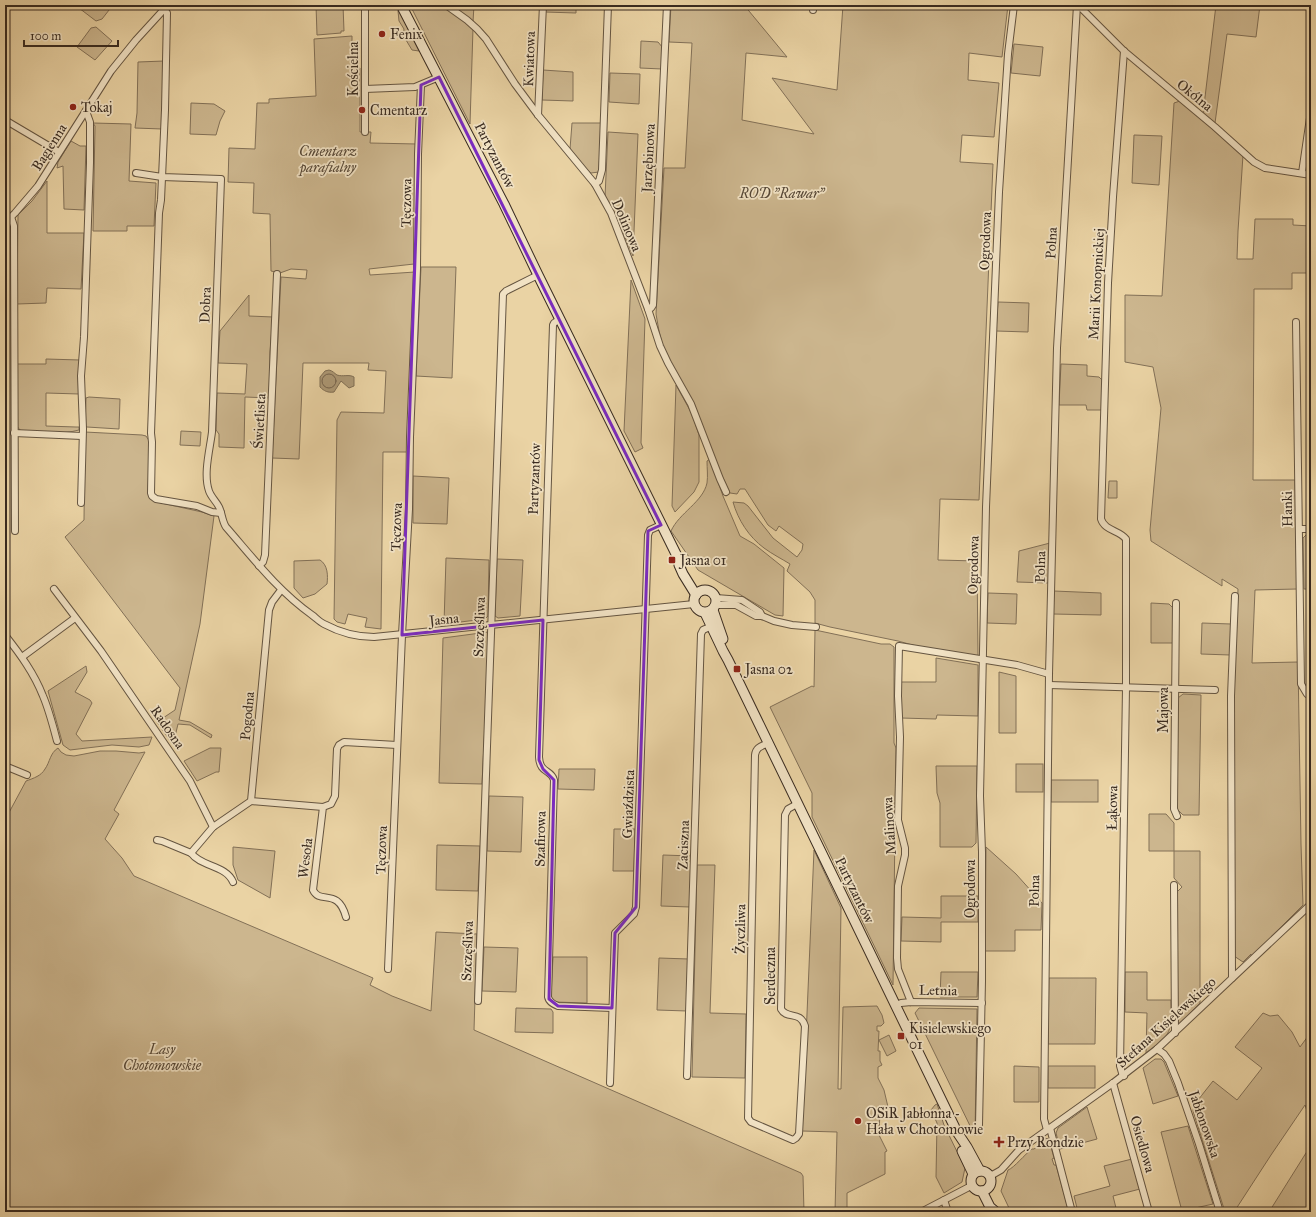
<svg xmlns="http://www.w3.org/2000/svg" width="1316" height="1217" viewBox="0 0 1316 1217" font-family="'IM FELL Great Primer',serif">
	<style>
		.green { fill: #ccb68e; stroke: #827057 }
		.water { fill: #ae9a77; stroke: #7f6e54 }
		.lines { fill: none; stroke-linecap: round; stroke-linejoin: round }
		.shore { stroke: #74624c; stroke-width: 1 }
		.street-casing { stroke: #655541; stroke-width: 8 }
		.secondary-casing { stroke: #392b20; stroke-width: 11 }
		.street { stroke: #f1e2c4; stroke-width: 6 }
		.secondary { stroke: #f1e2c4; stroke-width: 9 }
		.marked { fill: none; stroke: #7b2cbf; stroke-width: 3; stroke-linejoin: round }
		.poi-dot { fill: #8f2418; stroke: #f1e2c4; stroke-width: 1.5 }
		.labels { text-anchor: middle; stroke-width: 3.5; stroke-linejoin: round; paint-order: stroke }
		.poi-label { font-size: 14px; fill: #392b20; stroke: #f1e2c4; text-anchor: start }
		.street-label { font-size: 14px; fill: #392b20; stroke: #f1e2c4 }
		.park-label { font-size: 14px; font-style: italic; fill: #564736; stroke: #f1e2c4 }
	</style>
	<rect width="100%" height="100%" fill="#ead3a4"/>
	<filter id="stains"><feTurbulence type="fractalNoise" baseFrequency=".005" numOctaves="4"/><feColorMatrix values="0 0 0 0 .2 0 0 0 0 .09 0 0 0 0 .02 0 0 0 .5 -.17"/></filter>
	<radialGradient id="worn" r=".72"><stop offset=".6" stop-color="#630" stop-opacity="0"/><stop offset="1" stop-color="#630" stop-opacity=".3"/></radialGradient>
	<!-- green -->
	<g class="green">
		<polygon points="75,5 113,5 102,19 96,21"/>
		<polygon points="316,5 343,5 344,31 341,31 341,33 317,35"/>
		<polygon points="410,5 442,5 473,28 470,124"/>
		<polygon points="453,5 474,5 473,22 453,6"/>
		<polygon points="546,5 576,5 576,13 545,12"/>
		<path d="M671 5H744L787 57 746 53 742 120 814 134 772 78 837 90 843 5H1008L1002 57 969 53 968 80 999 83 994 137 962 135 960 162 993 164 979 500 940 499 938 560 977 561 978 656 927 649 898 641 830 627 815 623V600L810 592 787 571 790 564C782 559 772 554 764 548 749 537 738 520 733 502L744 503 748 506 773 538 797 557 802 550 803 544 779 526 776 531 768 525 745 489H740L737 494 730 493 663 347 659 331 656 314 664 168H685L692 43 669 42Z"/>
		<polygon points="1216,5 1260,5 1256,37 1227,34 1215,123 1203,114"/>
		<polygon points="399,10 419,51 412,50 403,35 404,29 399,21 398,11"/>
		<polygon points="96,27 112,41 95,60 77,47 91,28"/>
		<polygon points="352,36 352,64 360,68 360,132 371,132 370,143 417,144 414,264 369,269 370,275 415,272 408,452 383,452 381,629 365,627 367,618 348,614 345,624 337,622 334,619 337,420 341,412 384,413 386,371 368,370 369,363 303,363 299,459 272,458 281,277 306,279 307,270 291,269 280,273 271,271 270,214 253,213 254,183 228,182 229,148 255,149 257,103 269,103 269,99 316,96 314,39"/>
		<polygon points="641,41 658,42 663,48 662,69 640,68"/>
		<polygon points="1014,44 1043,47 1040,76 1011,73"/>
		<polygon points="164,61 162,129 135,128 137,113 138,62"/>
		<polygon points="543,70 573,72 573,101 542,100"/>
		<polygon points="610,73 640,74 639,104 609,102"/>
		<polygon points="1180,101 1243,155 1238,231 1237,259 1253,259 1255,219 1293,219 1293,225 1311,226 1311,273 1292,273 1292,289 1254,289 1253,480 1295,480 1297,589 1255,590 1252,663 1298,662 1301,844 1303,905 1251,957 1251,954 1243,962 1234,956 1234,696 1238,589 1222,579 1222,586 1151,541 1150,530 1161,408 1153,367 1125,362 1125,295 1162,296 1174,103"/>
		<polygon points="191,103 214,104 225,111 220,121 216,135 190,134"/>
		<polygon points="93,123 131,124 129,181 156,183 154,226 127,226 127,231 93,231 95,126"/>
		<polygon points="572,123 601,123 599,172 591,173 588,171 570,149"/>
		<polygon points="608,132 638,134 633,256 617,219 605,197"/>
		<polygon points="1134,135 1162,136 1159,185 1132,183"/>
		<polygon points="71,141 80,146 86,146 84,210 64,209 63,166 57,168 58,162"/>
		<polygon points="47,181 47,233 84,233 81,289 47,288 46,303 17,304 18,215 32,201"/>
		<polygon points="421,267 456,267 452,378 416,376"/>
		<polygon points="631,280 645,319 641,443 643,448 635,452 624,431"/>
		<polygon points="249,295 249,316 273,317 270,352 270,398 245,397 244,448 219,447 219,434 216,430 217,393 245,394 247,364 218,363 220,331"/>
		<polygon points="998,302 1029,303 1028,332 996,331"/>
		<path d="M46 359 80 360 79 394 46 393V426L76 427H79V430C61 435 41 432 22 431L20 430 16 425 17 364H46Z"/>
		<polygon points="1061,364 1087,365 1087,376 1099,377 1102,380 1102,410 1087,410 1086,405 1059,405"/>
		<polygon points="676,385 692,414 699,435 699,482 694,492 675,512 672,506"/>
		<polygon points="89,397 120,399 119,429 87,427 85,426 86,398"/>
		<polygon points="181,431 201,432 200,446 180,445"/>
		<polygon points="85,432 142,435 146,436 150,442 148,493 157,502 202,512 214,516 200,624 179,720 190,722 212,735 211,738 190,725 178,724 173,745 157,722 175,710 180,688 65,537 84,520"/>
		<path d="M710 459 723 496 740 536 754 544 784 568 783 616 775 615 698 570 671 531C679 513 703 502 707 483 708 476 707 468 707 461Z"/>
		<polygon points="413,476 449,478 447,524 413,523"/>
		<polygon points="1109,481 1117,481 1117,498 1108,498"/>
		<polygon points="1307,534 1311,534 1311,589 1304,589 1303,538"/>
		<polygon points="1050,543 1049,583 1017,582 1019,551"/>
		<polygon points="446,558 489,560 488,616 485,619 444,624"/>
		<polygon points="497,559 523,560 520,616 498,618 495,616"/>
		<path d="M320 560C328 565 328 576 327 584L315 594 303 598 294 588V561Z"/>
		<polygon points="1054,591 1101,593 1101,615 1053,614"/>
		<polygon points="988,593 1017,594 1016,624 987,623"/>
		<polygon points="1151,603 1169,604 1174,609 1173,643 1151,643"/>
		<polygon points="1202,623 1231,624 1230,655 1201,654"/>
		<polygon points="815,630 881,644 890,644 894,647 894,743 896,748 893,985 812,817 812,793 770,707 812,686 814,687"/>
		<polygon points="488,632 489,644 482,784 439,783 443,638"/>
		<polygon points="936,658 978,665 978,716 937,715 936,719 901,718 901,682 936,682"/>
		<polygon points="86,666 87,672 75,692 90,700 92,703 76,734 82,741 152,737 149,745 139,747 112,745 70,750 63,745 48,691"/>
		<polygon points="999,672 1016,676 1016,733 999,733"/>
		<polygon points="1183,694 1201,695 1199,815 1183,815 1177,809 1178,698"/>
		<path d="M58 748 61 752 66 755 74 756 100 751H116L139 753 145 752 114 810 119 814 105 839 122 858 134 876 373 978 370 985 392 996 431 1011 436 932 477 934 474 1030 801 1173 803 1176 804 1212H5V820L26 781C34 778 41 776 45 769 50 762 50 753 58 748Z"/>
		<polygon points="210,748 221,748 219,772 216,772 197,781 184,761"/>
		<rect x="1016" y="764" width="27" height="28"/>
		<polygon points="936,766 977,766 976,843 972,847 940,847 940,803 937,793"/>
		<polygon points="559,769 595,769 594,790 558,789"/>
		<rect x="1051" y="780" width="47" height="22"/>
		<polygon points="489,796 523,797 521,852 487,851"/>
		<polygon points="1149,814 1166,814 1174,823 1174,851 1200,851 1200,1003 1179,1024 1176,1023 1177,892 1182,887 1174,878 1174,851 1149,851"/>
		<polygon points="614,829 635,829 634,871 613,871"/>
		<polygon points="437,845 480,846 478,891 436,890"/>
		<polygon points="233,847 275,851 270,898 238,880 233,865"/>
		<polygon points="986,847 1016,874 1042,903 1041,930 1015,930 1015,951 985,951"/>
		<polygon points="814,850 841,908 838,1089 841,1089 843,1007 877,1006 882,1015 884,1023 881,1026 877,1026 877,1031 879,1031 878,1051 880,1051 880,1061 882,1065 878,1067 878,1078 884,1090 888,1107 880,1111 879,1135 887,1151 885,1152 885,1174 847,1193 847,1212 835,1212 837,1132 802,1131"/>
		<polygon points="663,855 692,856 690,907 661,906"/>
		<polygon points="697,865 715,865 710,1013 746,1014 745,1078 692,1077"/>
		<polygon points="941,896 978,896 978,922 941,922 941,942 901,941 902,917 941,918"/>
		<polygon points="484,947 518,948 516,992 482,991"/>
		<polygon points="553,957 587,957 587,1003 555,1002 551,997"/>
		<polygon points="659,958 689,959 687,1011 657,1010"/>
		<polygon points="941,972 978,972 977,997 940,997"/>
		<path d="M1125 972H1147V1000H1171C1171 1032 1173 1034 1146 1053L1147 1013 1125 1012Z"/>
		<polygon points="1049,978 1096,978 1095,1044 1048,1044"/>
		<polygon points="516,1008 551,1009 553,1012 553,1033 515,1032"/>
		<polygon points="919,1008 977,1009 975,1136 915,1013"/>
		<polygon points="1263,1013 1270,1016 1278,1015 1292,1032 1300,1047 1311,1032 1311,1108 1307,1111 1305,1105 1271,1155 1234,1212 1225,1212 1193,1111 1194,1105 1213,1081 1237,1100 1262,1068 1235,1047"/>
		<polygon points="889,1035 896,1051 887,1056 879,1040"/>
		<polygon points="1155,1059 1161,1059 1164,1062 1178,1096 1153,1104 1143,1068"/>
		<polygon points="1014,1066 1039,1067 1039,1102 1014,1102"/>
		<rect x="1048" y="1066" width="47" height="22"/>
		<polygon points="937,1104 944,1125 965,1168 962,1182 944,1193 936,1177 937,1123 931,1110 935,1105"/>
		<polygon points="1087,1107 1097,1139 1060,1149 1056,1133 1058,1128"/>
		<polygon points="1188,1126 1213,1204 1182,1211 1161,1132"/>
		<path d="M1044 1138 1049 1139 1054 1158 1052 1159 1054 1165H1056L1069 1212H1013L1012 1209 1009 1208 1001 1191 1008 1170C1014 1168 1025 1154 1032 1149H1034L1038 1146V1143Z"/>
		<polygon points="1311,1145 1311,1199 1309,1203 1311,1204 1311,1212 1269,1212"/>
		<polygon points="1132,1159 1140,1189 1113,1196 1117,1212 1078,1212 1074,1196 1110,1186 1104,1166"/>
	</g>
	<!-- water -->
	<path class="water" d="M329 370C333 371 334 373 337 375 343 377 349 374 354 377V386L349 388 341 381 334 392C328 393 324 391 320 387V377L325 371Z"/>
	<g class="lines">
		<!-- shore -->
		<circle class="shore" cx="329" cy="381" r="7"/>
		<defs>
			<g id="street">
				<polyline points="365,5 365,132"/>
				<polyline points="446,5 467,20 477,29 486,39 515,84 538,115 595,184 611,213 648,309 660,346 668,363 691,404 720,479 726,492"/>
				<polyline points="1078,5 1124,51 1215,127 1254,162 1265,168 1311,175"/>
				<polyline points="5,8 7,5"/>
				<polyline points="164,9 167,13 165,110 161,200 159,213 151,433 152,442 151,493 152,496 156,499 197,506 212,512 221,513"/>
				<polyline points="813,10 813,5"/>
				<polyline points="365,89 415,87 439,77"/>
				<polyline points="538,115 543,5"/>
				<polyline points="5,120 59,152"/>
				<path d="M136 173 162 177 221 179 212 432C210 449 203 474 209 491 211 497 216 501 219 507 222 513 222 521 226 527 253 558 278 591 312 615 316 618 320 622 324 624 339 632 357 637 374 637L694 604"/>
				<polyline points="1302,173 1311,111"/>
				<polyline points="595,184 599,181 602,170 608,5"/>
				<polyline points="11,217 14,226 15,531"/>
				<polyline points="5,223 15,213 38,186 111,71 136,40 168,5"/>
				<polyline points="648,309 651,308 653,305 667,5"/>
				<path d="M560 319 554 323 553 325 539 757C540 774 551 769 554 780L548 997C549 1002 553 1004 558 1006L612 1008"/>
				<polyline points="1296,322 1301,684 1307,694"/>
				<polyline points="14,433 82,436"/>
				<polyline points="81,503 83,429 81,376 84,337 90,163 90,122 86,111"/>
				<polyline points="1299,529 1311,529"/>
				<polyline points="259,566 263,562 265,555 277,274"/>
				<polyline points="54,589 101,651 190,781 213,827"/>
				<polyline points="716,598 742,600 760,612 762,616"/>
				<polyline points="1176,603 1174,809 1177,816"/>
				<polyline points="716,605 736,605 756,616 762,616 774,621 792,625 816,627"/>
				<path d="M5 635C20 654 34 673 43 696 49 710 53 726 57 741"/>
				<polyline points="22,657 75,618"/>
				<polyline points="1049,685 1215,690"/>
				<path d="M768 743C762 746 756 747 755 755L748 1118 751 1122 793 1140 796 1138 799 1134 805 1026C800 1010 787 1020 781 1009L785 815 788 809 797 804"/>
				<polyline points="5,766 27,775"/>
				<polyline points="251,801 323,807"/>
				<polyline points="157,840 162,841 191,853 213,827 251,801 269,610 272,602 281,590"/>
				<path d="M191 853C201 867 226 865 233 882"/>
				<polyline points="1174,885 1175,1033"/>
				<path d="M346 917C338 887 320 905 313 890L323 807 331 804 335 796 337 749 339 745 344 742 397 745"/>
				<polyline points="388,969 402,635 409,509 410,437 417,269 418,154 421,85"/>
				<polyline points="1232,978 1231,696 1235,596"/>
				<polyline points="478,1001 503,294 506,291 538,275"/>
				<polyline points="911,1002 898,969 897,958 898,886 905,855 905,848 898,820 900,737 898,696 899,646 1017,665 1049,674"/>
				<polyline points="895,1005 901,1003 911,1002 982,1003"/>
				<polyline points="1157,1049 1164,1054 1169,1061 1178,1083 1199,1144 1220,1212"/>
				<polyline points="687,1076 701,634 703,630 714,625"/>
				<path d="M1124 1076 1122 1073 1120 1066 1126 688V539C1119 530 1105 531 1101 519L1108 283 1113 197 1124 51"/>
				<polyline points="610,1083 615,933 634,914 636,907 648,535 650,530 661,525"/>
				<polyline points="1113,1083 1149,1212"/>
				<polyline points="979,1125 982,981 982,852 980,796 986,507 999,192 1008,54 1014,5"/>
				<polyline points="1050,1128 1072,1212"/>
				<polyline points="1047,1130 1044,1119 1049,674 1057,348 1077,5"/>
				<polyline points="990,1176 994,1174 1001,1170 1019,1150 1113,1083 1157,1049 1311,904"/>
				<polyline points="944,1200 948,1212"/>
				<polyline points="921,1212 971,1186"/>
			</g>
			<g id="secondary">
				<polyline points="401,5 504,204 538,275 678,558 679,565 683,574 696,595"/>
				<circle cx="705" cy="601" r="11"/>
				<polyline points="713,610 723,639"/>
				<polyline points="705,613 723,651 728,660 957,1132 967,1147 980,1171"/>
				<polyline points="962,1151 973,1174"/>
				<circle cx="981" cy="1181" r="10"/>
				<polyline points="982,1191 990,1207 996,1212"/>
			</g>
		</defs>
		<!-- street casing -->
		<use href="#street" class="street-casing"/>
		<!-- secondary casing -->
		<use href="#secondary" class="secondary-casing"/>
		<!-- street -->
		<use href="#street" class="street"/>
		<!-- secondary -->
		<use href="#secondary" class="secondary"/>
	</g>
	<!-- marked area -->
	<path class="marked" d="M439 77 661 525 648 531 636 907 615 933 612 1008 558 1006 549 999 554 780 543 769 539 760 543 620 402 635 421 85Z"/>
	<!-- markers -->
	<g class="poi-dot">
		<circle cx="382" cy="34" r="4"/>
		<circle cx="73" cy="107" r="4"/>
		<circle cx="362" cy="110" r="4"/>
		<rect x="668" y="556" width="8" height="8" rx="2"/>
		<rect x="733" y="665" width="8" height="8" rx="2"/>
		<rect x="897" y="1032" width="8" height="8" rx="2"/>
		<circle cx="858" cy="1121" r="4"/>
		<path d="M997 1136h4v4h4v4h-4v4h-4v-4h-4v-4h4z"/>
	</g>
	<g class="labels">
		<!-- poi labels -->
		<g class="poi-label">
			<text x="390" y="39">Fenix</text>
			<text x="81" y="112">Tokaj</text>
			<text x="370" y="115">Cmentarz</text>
			<text x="680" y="565">Jasna 01</text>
			<text x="745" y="674">Jasna 02</text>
			<text x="909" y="1033">Kisielewskiego<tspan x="909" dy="16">01</tspan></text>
			<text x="866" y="1118">OSiR Jabłonna -<tspan x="866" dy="16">Hała w Chotomowie</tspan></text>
			<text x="1007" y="1147">Przy Rondzie</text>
		</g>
		<!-- street labels -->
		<g class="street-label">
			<text transform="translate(529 59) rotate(-88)" y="5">Kwiatowa</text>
			<text transform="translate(353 69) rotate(-90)" y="5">Kościelna</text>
			<text transform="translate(1195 95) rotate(39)" y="5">Okólna</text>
			<text transform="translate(49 147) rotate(-58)" y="5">Bagienna</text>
			<text transform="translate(495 155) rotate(63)" y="5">Partyzantów</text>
			<text transform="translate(648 158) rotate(-87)" y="5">Jarzębinowa</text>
			<text transform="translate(406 203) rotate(-89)" y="5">Tęczowa</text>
			<text transform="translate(627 225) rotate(67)" y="5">Dolinowa</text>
			<text transform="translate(985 241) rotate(-88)" y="5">Ogrodowa</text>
			<text transform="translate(1051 243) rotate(-87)" y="5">Polna</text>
			<text transform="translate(1096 284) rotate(-87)" y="5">Marii Konopnickiej</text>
			<text transform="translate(205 305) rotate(-88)" y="5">Dobra</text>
			<text transform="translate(259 421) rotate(-87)" y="5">Świetlista</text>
			<text transform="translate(534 479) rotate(-88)" y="5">Partyzantów</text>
			<text transform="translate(1287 509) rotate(-91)" y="5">Hanki</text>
			<text transform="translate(396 527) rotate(-88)" y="5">Tęczowa</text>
			<text transform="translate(973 565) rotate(-89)" y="5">Ogrodowa</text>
			<text transform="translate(1040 567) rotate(-89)" y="5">Polna</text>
			<text transform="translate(444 619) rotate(-6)" y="5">Jasna</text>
			<text transform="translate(479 627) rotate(-88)" y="5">Szczęśliwa</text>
			<text transform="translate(1163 710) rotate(-90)" y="5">Majowa</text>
			<text transform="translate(247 716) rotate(-85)" y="5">Pogodna</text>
			<text transform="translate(168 727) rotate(55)" y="5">Radosna</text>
			<text transform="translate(628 804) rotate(-88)" y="5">Gwiaździsta</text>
			<text transform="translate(1112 808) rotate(-89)" y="5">Łąkowa</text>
			<text transform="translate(889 826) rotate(-94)" y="5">Malinowa</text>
			<text transform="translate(540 839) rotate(-89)" y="5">Szafirowa</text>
			<text transform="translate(683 845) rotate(-88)" y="5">Zaciszna</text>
			<text transform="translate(381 850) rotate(-88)" y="5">Tęczowa</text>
			<text transform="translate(305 858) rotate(-83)" y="5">Wesoła</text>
			<text transform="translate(970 889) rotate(-90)" y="5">Ogrodowa</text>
			<text transform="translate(855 890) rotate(64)" y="5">Partyzantów</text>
			<text transform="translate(1034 891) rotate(-89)" y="5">Polna</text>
			<text transform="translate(740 929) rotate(-89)" y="5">Życzliwa</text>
			<text transform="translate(467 951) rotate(-88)" y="5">Szczęśliwa</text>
			<text transform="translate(770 976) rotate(-90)" y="5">Serdeczna</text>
			<text transform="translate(938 990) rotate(1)" y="5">Letnia</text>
			<text transform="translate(1166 1022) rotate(-42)" y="5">Stefana Kisielewskiego</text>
			<text transform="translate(1205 1124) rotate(71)" y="5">Jabłonowska</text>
			<text transform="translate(1143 1144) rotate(74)" y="5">Osiedlowa</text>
		</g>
		<!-- park labels -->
		<g class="park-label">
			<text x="328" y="156">Cmentarz<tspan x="328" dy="16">parafialny</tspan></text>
			<text x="782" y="198">ROD "Rawar"</text>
			<text x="162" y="1054">Lasy<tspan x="162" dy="16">Chotomowskie</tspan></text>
		</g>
	</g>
	<!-- margin -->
	<rect width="1316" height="1217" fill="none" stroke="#ead3a4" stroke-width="20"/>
	<rect x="6" y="6" width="1304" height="1205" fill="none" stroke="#392b20" stroke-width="2"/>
	<rect x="10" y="10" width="1296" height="1197" fill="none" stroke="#392b20"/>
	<!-- scale -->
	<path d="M24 40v6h94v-6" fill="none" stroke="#392b20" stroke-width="2"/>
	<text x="30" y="40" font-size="12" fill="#392b20" stroke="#f1e2c4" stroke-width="3" paint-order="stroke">100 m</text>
	<rect width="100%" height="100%" filter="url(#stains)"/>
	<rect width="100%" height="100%" fill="url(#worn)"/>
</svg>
